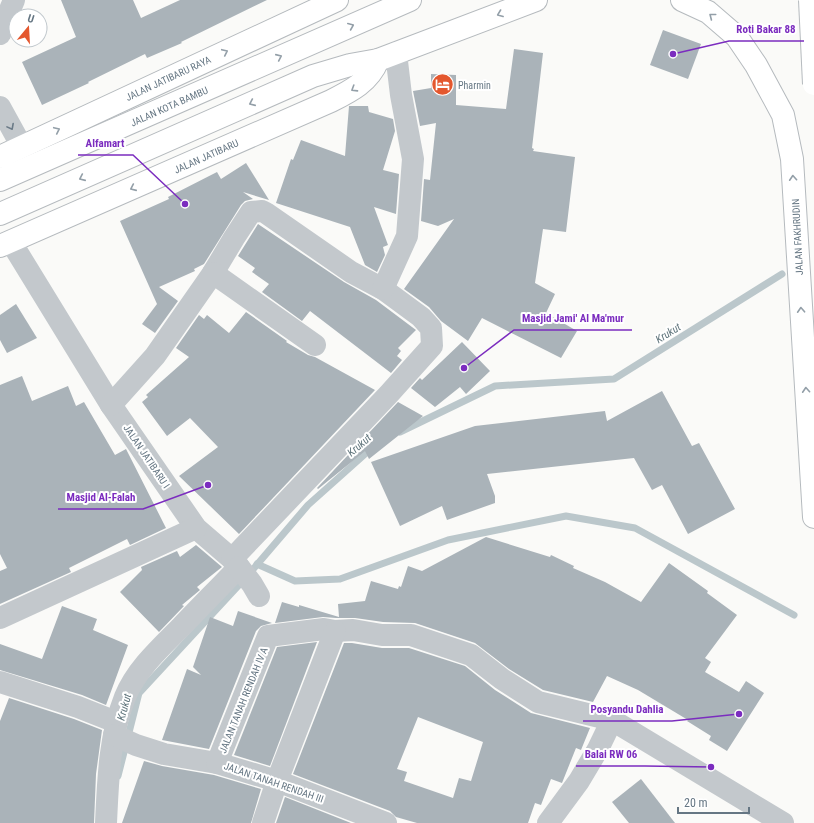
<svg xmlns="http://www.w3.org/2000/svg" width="814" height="823" viewBox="0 0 814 823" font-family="'Roboto Condensed',sans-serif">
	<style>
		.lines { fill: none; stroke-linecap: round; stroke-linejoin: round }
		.stream { stroke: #bbc7cb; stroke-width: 7 }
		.building { fill: #aab3b9; fill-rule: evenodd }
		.major-casing { stroke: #b5babe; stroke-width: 24 }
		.minor { stroke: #c3c8cc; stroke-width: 22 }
		.major { stroke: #fff; stroke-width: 22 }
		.major-bridge-casing { stroke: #b5babe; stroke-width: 24; stroke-linecap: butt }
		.major-bridge { stroke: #fff; stroke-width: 22 }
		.oneway { stroke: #939fa8 }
		.oneway2 { stroke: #6a7a87 }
		.labels { text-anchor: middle; stroke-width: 4; stroke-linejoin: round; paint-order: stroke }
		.street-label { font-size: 10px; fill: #657683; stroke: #fff }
		.poi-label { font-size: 10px; fill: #657683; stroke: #fff; text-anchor: start }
		.water-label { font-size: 11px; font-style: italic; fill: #60757c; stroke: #fff }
		.leader { fill: none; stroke: #7b2cbf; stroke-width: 1.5 }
		.callout-dot { fill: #7b2cbf; stroke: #fff; stroke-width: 1.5 }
		.callout-label { font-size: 11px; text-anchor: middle; font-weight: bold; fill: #7b2cbf; stroke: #fff; stroke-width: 4; stroke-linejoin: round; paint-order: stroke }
	</style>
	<rect width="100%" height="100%" fill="#fafaf8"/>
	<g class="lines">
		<!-- stream -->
		<g class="stream">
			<polyline points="400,432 495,386 614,379 782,274"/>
			<polyline points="257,564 295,581 340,579 448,540 566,516 635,528 794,615"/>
			<polyline points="118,776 139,693 249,574 308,505 373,447"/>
		</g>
	</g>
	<!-- building -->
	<g class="building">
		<polygon points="61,0 133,0 141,18 180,0 267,0 181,42 182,43 147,58 145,54 88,82 89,83 42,105 22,62 76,37"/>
		<polygon points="663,30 701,44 688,79 650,65"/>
		<polygon points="514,49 543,53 532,148 534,149 533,151 575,157 566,232 543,229 535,283 555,294 546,313 577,331 561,358 482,318 468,341 441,321 429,307 404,289 454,219 438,226 421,221 424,179 430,180 436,123 420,126 413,91 431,88 431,74 456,75 456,105 506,109"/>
		<polygon points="349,106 368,106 369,112 393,119 395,131 383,170 399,174 396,214 374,207 388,245 383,247 385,255 377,272 365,265 350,227 276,203 291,159 293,160 301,140 345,156"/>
		<polygon points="246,163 269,200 243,192 253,199 245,201 241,205 204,264 194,269 195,271 159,287 178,301 155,333 142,324 157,304 120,221 169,199 168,197 217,172 221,179"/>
		<polygon points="258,224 344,282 376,300 416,330 398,348 401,351 397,356 402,360 391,373 310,311 302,321 262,292 269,284 252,272 255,268 238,256"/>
		<polygon points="16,304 37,338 7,353 0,340 0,315"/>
		<polygon points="246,312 287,341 286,342 308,355 315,357 375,390 239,534 179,476 218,447 190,418 167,436 142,402 148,397 146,395 189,357 176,348 199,315 204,319 207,315 229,333"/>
		<polygon points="462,342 490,371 466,394 460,387 435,407 411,388 420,378 422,380"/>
		<polygon points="22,376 32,401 68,386 76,406 84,402 115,455 126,449 166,528 130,545 127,539 69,568 71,572 0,604 0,571 7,568 0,554 0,385"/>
		<polygon points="662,391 692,446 699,443 735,509 688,534 662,485 652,490 634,458 487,474 495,496 495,503 447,520 442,506 400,526 371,462 475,426 605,411 607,421"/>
		<polygon points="398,402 423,416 369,459 365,451 318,489 317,488"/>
		<polygon points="486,537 550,557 551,555 574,566 573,568 605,582 641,602 669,563 708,591 707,593 737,615 705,658 711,662 705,672 739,692 746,681 764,693 727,751 709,740 711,736 687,721 688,720 638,690 607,676 593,702 543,690 509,669 475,643 415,623 383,622 355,618 336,618 323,617 275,623 282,602 299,607 299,605 339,617 338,604 365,601 371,581 398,589 399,586 401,587 408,566 422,571"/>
		<polygon points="196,545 222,567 197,587 200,590 182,605 184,606 159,632 120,592 142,570 141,567 177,551 180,557"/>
		<polygon points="62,606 97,619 93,630 128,645 106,705 82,695 0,670 0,644 42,659"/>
		<polygon points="238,611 272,623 261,626 256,631 209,749 162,740 187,669 201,675 193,667 210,617 233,626"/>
		<polygon points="317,642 270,766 234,755 277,647"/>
		<path d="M344 643H352L382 648H409L465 666 495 690 531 713 590 728 581 750 576 748 562 783 551 779 541 805 535 803 528 823H417L396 817 390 811 293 774ZM418 717 483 742 471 781 459 778 453 798 404 781 407 772 397 769Z"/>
		<polygon points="9,698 74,719 102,730 96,774 94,823 0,823 0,721"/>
		<polygon points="144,761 162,766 214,775 261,789 251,823 122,823"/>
		<polygon points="641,779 675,823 629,823 612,802"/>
		<polygon points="285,797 351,823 276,823"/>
	</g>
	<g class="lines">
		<defs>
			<g id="major">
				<polyline points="682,0 708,12 737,37 756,65 783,115 792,159 814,517"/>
				<polyline points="0,157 337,0"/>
				<polyline points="0,180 410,0"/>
				<polyline points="0,214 313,76 350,65 378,60 536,0"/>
				<path d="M0 246 331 101C351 91 369 82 378 60"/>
			</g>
		</defs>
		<!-- major casing -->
		<use href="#major" class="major-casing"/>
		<!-- minor -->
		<g class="minor">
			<polyline points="0,34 14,0"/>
			<polyline points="0,107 22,147"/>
			<path d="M11 242 111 405 196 528 232 559 239 567C219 588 199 608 180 628 159 649 136 670 125 697 109 737 108 781 106 823"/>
			<polyline points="213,273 234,238 251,212 262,211 266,213 351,272 383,289 421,317 431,328 432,346 388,395 232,559"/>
			<polyline points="383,289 407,236 413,159 401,95 396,53"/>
			<polyline points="111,405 155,356 213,273 315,345"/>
			<polyline points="239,567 252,584 259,596"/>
			<polyline points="0,618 196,528"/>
			<polyline points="0,682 78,707 116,722"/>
			<polyline points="114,735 136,745 164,754 217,763 277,781 386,823"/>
			<polyline points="217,763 268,636 324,629 335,631 353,630 382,635 411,635 471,655 502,679 538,702 612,720 783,823"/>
			<polyline points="263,823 277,781 335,631"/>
			<polyline points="548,823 579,781 598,749 612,720"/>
		</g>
		<!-- major -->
		<use href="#major" class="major"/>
		<defs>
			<polyline id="major-bridge" points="810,0 814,84"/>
		</defs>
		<!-- major-bridge casing -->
		<use href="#major-bridge" class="major-bridge-casing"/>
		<!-- major-bridge -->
		<use href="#major-bridge" class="major-bridge"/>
	</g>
	<!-- one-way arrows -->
	<defs><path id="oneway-chevron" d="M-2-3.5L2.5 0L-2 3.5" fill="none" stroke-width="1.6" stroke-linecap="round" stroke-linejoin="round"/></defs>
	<g class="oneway">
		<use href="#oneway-chevron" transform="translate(500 14) rotate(159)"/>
		<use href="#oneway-chevron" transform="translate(712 16) rotate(-142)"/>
		<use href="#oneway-chevron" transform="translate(351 26) rotate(-23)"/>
		<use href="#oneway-chevron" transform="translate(225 52) rotate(-25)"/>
		<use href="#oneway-chevron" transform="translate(279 57) rotate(-24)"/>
		<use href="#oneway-chevron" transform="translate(354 89) rotate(148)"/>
		<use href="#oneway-chevron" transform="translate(252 103) rotate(156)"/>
		<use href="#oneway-chevron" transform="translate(57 130) rotate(-25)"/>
		<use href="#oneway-chevron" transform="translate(82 178) rotate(156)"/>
		<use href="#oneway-chevron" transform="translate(793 178) rotate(-94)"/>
		<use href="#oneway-chevron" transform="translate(133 188) rotate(156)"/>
		<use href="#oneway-chevron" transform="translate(801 310) rotate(-93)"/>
		<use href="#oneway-chevron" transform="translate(806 390) rotate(-94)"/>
	</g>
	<use class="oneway2" href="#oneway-chevron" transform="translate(11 127) rotate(62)"/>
	<!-- icons -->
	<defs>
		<symbol id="hotel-disc" viewBox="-11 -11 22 22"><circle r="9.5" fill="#e4572e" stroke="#fff"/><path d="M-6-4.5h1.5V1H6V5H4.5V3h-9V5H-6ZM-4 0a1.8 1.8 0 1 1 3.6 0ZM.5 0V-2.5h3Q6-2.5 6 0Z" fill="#fff"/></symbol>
	</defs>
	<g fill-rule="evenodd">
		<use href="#hotel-disc" x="430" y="72" width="25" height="25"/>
	</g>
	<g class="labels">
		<!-- street labels -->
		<g class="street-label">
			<text transform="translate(168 78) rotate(-25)" y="4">JALAN JATIBARU RAYA</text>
			<text transform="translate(169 106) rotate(-24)" y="4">JALAN KOTA BAMBU</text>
			<text transform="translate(206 156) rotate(-24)" y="4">JALAN JATIBARU</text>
			<text transform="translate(797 237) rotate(-93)" y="4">JALAN FAKHRUDIN</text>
			<text transform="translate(147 456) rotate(56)" y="4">JALAN JATIBARU I</text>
			<text transform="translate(243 700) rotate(-68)" y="4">JALAN TANAH RENDAH IV A</text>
			<text transform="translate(274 782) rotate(19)" y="4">JALAN TANAH RENDAH III</text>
		</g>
		<!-- poi labels -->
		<g class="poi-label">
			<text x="458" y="89">Pharmin</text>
		</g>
		<!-- water labels -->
		<g class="water-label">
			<text transform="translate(668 333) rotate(-32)" y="4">Krukut</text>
			<text transform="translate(359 445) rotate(-41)" y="4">Krukut</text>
			<text transform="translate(124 707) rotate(-75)" y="4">Krukut</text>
		</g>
	</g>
	<!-- callouts -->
	<path class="leader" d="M673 54L729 41H804M185 204L133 155H78M464 368L514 330H632M208 485L143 509H58M739 714L672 721H583M711 767L645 766H576"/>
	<g class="callout-dot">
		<circle cx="673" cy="54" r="4"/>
		<circle cx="185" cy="204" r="4"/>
		<circle cx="464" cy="368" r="4"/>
		<circle cx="208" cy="485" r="4"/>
		<circle cx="739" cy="714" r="4"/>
		<circle cx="711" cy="767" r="4"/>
	</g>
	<g class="callout-label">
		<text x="766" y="33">Roti Bakar 88</text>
		<text x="105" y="147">Alfamart</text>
		<text x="573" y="322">Masjid Jami' Al Ma'mur</text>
		<text x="101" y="501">Masjid Al-Falah</text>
		<text x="627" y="713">Posyandu Dahlia</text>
		<text x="611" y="758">Balai RW 06</text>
	</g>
	<!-- north arrow -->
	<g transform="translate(28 28) rotate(18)"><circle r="19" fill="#ffffff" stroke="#c1c8cd"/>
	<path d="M0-3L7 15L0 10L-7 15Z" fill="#e4572e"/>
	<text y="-6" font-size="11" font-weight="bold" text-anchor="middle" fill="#657683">U</text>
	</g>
	<!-- scale -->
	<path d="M678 807v6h71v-6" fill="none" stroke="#657683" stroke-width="2"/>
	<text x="684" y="807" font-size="12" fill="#657683" stroke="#ffffff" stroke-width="3" paint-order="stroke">20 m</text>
</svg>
